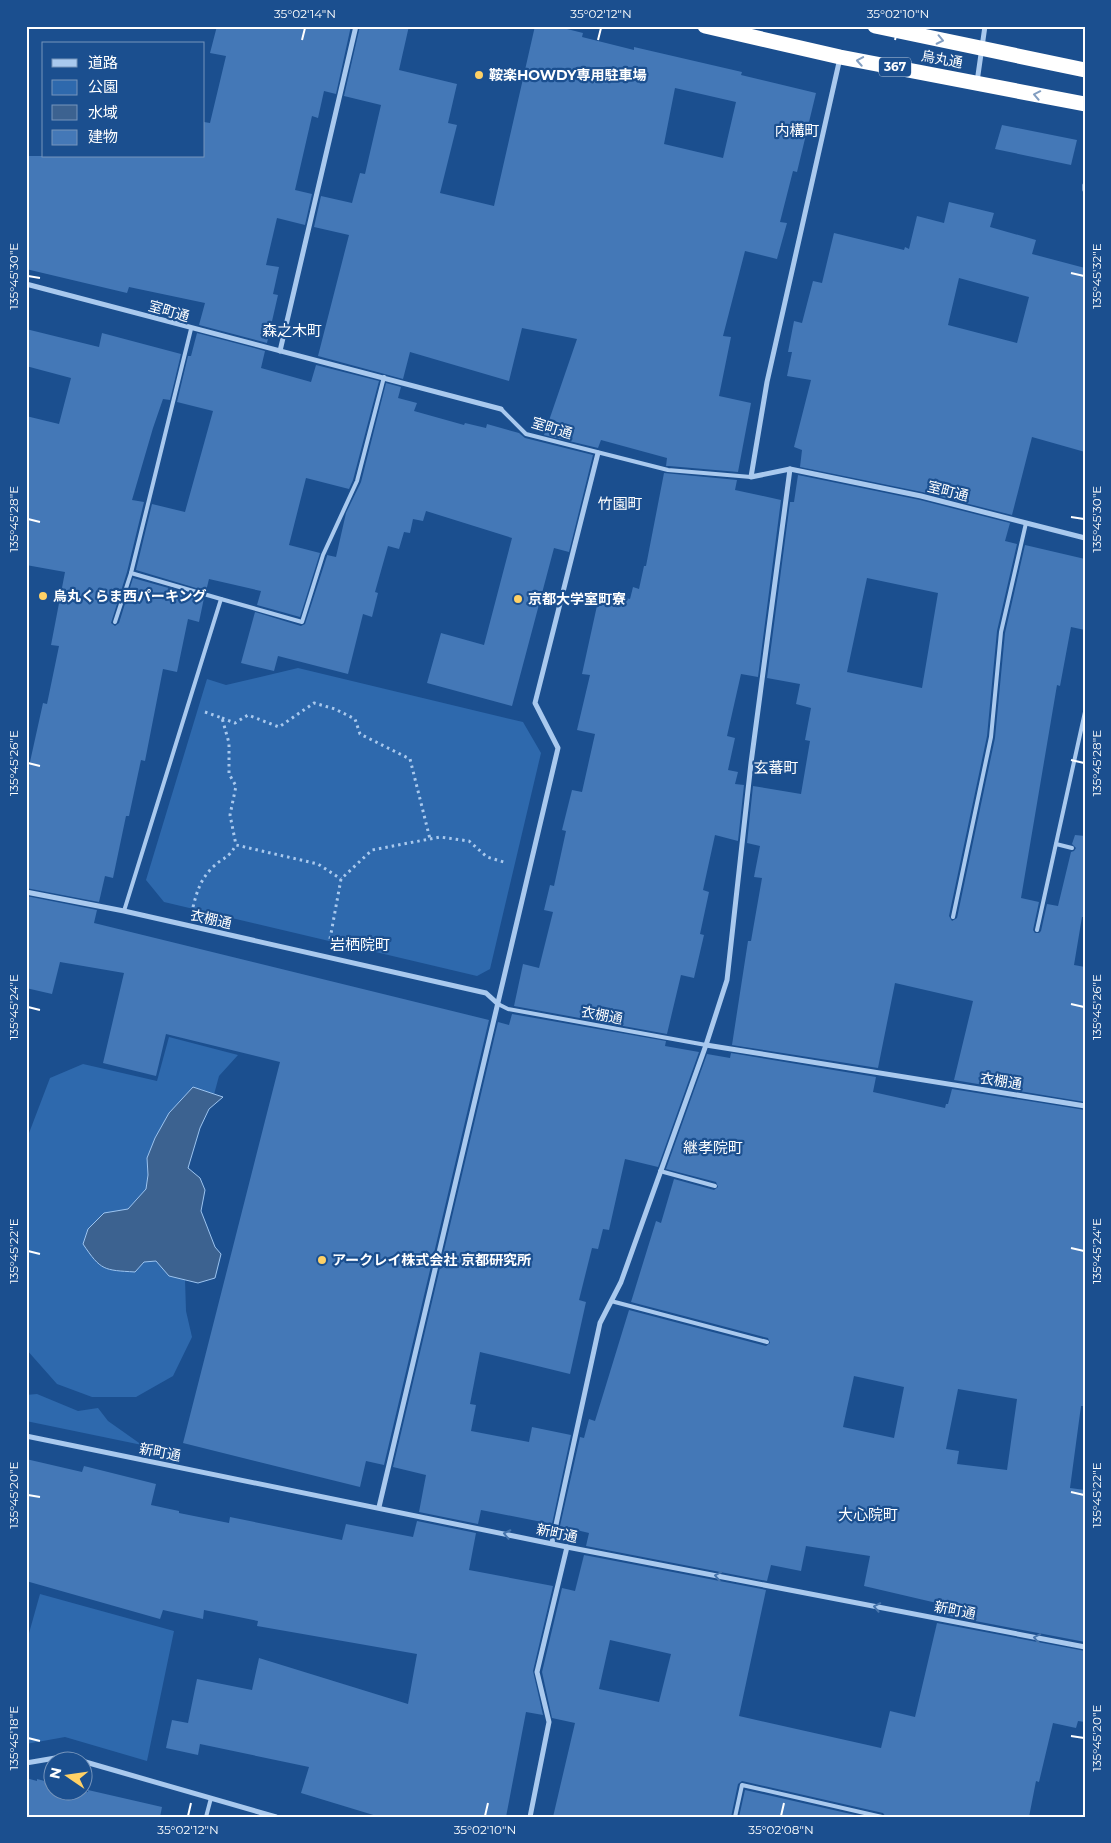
<svg xmlns="http://www.w3.org/2000/svg" width="1111" height="1843" viewBox="0 0 1111 1843" font-family="Montserrat,'Noto Sans JP',sans-serif">
	<style>
		.green { fill: #2e69ad }
		.water { fill: #3c6290; stroke: #9cc4f0 }
		.building { fill: #4478b7; fill-rule: evenodd }
		.lines { fill: none; stroke-linecap: round; stroke-linejoin: round }
		.path { stroke: #a9c9ee; stroke-width: 3; stroke-dasharray: 2.5 4; stroke-linecap: butt }
		.lane { stroke: #a9c9ee; stroke-width: 4 }
		.street { stroke: #a9c9ee; stroke-width: 5 }
		.highway { stroke: #fff; stroke-width: 15 }
		.oneway { stroke: #829ec1 }
		.oneway2 { stroke: #4674ac }
		.ticks { fill: none; stroke: #fff; stroke-width: 2 }
		.poi-dot { fill: #ffd166; stroke: #1b4f8f; stroke-width: 2 }
		.labels { text-anchor: middle; stroke-width: 4.5; stroke-linejoin: round; paint-order: stroke }
		.shield { fill: #1b4f8f; stroke: #bbcadd; stroke-width: 1 }
		.shield-label { font-size: 12px; font-weight: bold; fill: #fff }
		.street-label { font-size: 14px; fill: #fff; stroke: #1b4f8f }
		.poi-label { font-size: 14px; font-weight: bold; fill: #fff; stroke: #1b4f8f; text-anchor: start }
		.neighbourhood-label { font-size: 15px; fill: #fff; stroke: #1b4f8f }
		.neatline { fill: none; stroke: #fff; stroke-width: 2 }
		.ticks-label { font-size: 12px; text-anchor: middle; fill: #fff }
	</style>
	<rect width="100%" height="100%" fill="#1b4f8f"/>
	<!-- green -->
	<g class="green">
		<polygon points="298,668 523,722 541,753 490,969 477,976 164,902 146,880 207,679 226,685"/>
		<polygon points="169,1037 238,1055 219,1076 212,1102 157,1167 125,1240 185,1279 186,1311 192,1337 173,1376 136,1397 92,1397 57,1384 26,1349 26,1141 50,1078 83,1064 157,1081"/>
		<polygon points="37,1394 78,1411 98,1408 108,1421 142,1445 26,1421 26,1395"/>
		<polygon points="40,1594 174,1631 147,1761 65,1737 26,1744 26,1644"/>
	</g>
	<!-- water -->
	<path class="water" d="M193 1087 223 1097 209 1109 200 1128 188 1168 200 1178 205 1190 201 1211 215 1247 221 1254 215 1278 198 1283 169 1276 156 1261 144 1262 135 1272C104 1270 101 1271 83 1244L88 1229 104 1213 128 1209 146 1189 148 1175 147 1158 155 1138 169 1113Z"/>
	<!-- building -->
	<g class="building">
		<polygon points="217,26 351,26 336,94 324,91 318,118 312,116 295,190 312,194 305,225 277,218 266,265 279,267 273,294 278,295 267,343 199,325 205,303 129,287 127,293 26,269 26,156 204,156 204,122 210,123 226,56 210,53"/>
		<path d="M360 26H409L399 70 457 84 448 123 457 125 440 193 494 206 535 26H555L583 33 582 37 634 50V47L742 72 741 75 816 93 797 172 793 171 780 222 787 223 777 259 745 251 723 336 731 337 719 396 751 403 738 472 669 466H666L667 458 601 440 598 448 544 435 577 339 522 328 509 381 410 352 403 379 318 356 349 235 314 227 321 196 352 203 360 173 365 174 381 105 344 96ZM675 88 736 102 723 158 664 144Z"/>
		<polygon points="1002,125 1077,140 1071,165 995,149"/>
		<path d="M949 202 994 213 990 227 1036 240 1032 254 1085 268V452L1032 437 1012 515 922 492 800 467 802 450 794 447 811 380 787 376 792 352H788L794 321 802 323 813 281 822 283 834 233 904 250 905 247 909 249 917 216 944 223ZM959 278 1029 297 1017 343 948 325Z"/>
		<polygon points="26,329 99,347 102,333 181,354 170,400 163,399 153,428 132,500 144,502 127,572 111,623 115,626 119,623 133,578 204,598 199,622 188,619 177,672 163,669 145,761 141,760 129,816 126,816 113,878 105,876 99,902 26,888 26,780 43,703 47,704 59,646 51,645 65,572 26,565 26,416 59,424 71,378 26,366"/>
		<polygon points="197,333 265,351 261,368 311,382 316,365 379,381 353,480 349,489 306,478 289,545 320,553 300,617 257,605 261,591 209,579 206,591 136,570 152,504 185,512 213,411 177,402 188,356 191,356"/>
		<polygon points="386,383 401,387 398,398 417,403 414,411 464,425 465,423 486,428 487,424 519,433 525,438 593,455 569,552 554,548 512,706 427,683 441,633 484,645 512,538 426,511 423,521 413,519 410,533 404,532 399,549 388,546 375,592 378,593 372,617 363,614 348,674 278,656 274,671 241,663 255,612 301,626 305,624 327,556 327,555 336,557 346,513 361,482"/>
		<polygon points="664,473 737,480 735,490 781,500 758,677 741,674 727,736 735,738 728,770 738,772 735,784 744,785 738,841 715,835 703,890 709,892 700,934 704,935 694,978 681,975 667,1034 514,1006 523,964 539,968 553,912 544,910 550,885 554,886 566,831 562,830 572,790 582,792 595,734 577,730 590,675 582,674 600,592 630,599 633,587 639,589 644,566 646,566"/>
		<path d="M798 475 920 500 1010 523 1005 541 1017 544 997 631 987 736 949 916 952 921 957 918 995 738 1005 633 1025 545 1085 559V630L1071 627 1060 686 1057 685 1021 898 1039 902 1033 930 1035 933H1039L1041 931 1047 904 1058 906 1071 852 1074 851 1076 848 1072 844 1075 835 1085 836V917H1082L1074 965 1085 967V1102L954 1080 973 1001 895 983 878 1068 732 1045 748 941H751L762 878 754 877 760 846 747 843 753 786 801 794 810 741 805 740 811 708 796 704 800 684 767 678 790 502H794ZM867 578 938 593 922 688 847 672Z"/>
		<polygon points="26,896 97,910 94,923 489,1020 384,1465 366,1461 360,1487 183,1443 280,1062 166,1034 156,1076 103,1063 124,973 60,962 52,994 26,988"/>
		<polygon points="512,1014 666,1041 665,1046 699,1052 658,1167 625,1159 609,1230 603,1229 598,1249 592,1248 579,1300 586,1302 570,1374 480,1352 470,1404 476,1405 471,1431 529,1442 532,1427 571,1435 552,1524 481,1510 478,1524 419,1512 426,1475 393,1467 498,1022 509,1025"/>
		<path d="M731 1053 876 1077 873 1092 945 1108 946 1104H948L952 1089 1085 1110V1406H1081L1070 1488 1085 1490V1642L939 1614 941 1604 864 1586 870 1556 806 1546 801 1571 771 1565 767 1581 586 1546 589 1533 560 1526 580 1437 584 1438 589 1419 595 1421 629 1310 766 1346 770 1343 768 1338 631 1302 656 1221 661 1223 674 1179 714 1190 718 1187 716 1182 666 1169 707 1054 730 1058ZM854 1376 904 1387 894 1438 843 1427ZM958 1389 1017 1399 1007 1470 957 1464 959 1451 946 1449Z"/>
		<polygon points="26,1459 82,1472 84,1466 156,1484 151,1505 179,1511 179,1513 229,1523 230,1517 342,1540 346,1524 413,1537 417,1521 476,1533 469,1570 553,1586 533,1671 543,1715 526,1712 506,1817 380,1817 301,1793 309,1767 200,1744 198,1755 166,1748 172,1720 188,1723 197,1679 252,1690 259,1658 408,1704 417,1654 257,1626 258,1621 204,1610 203,1619 163,1610 160,1619 26,1581"/>
		<path d="M584 1555 766 1590 739 1716 881 1748 890 1711 915 1717 937 1623 1085 1651V1722L1078 1721 1076 1728 1053 1723 1039 1782 1036 1781 1029 1817H886L883 1813 742 1781 738 1784 731 1817H553L575 1723 552 1718 542 1672 562 1588 575 1591ZM610 1640 671 1654 659 1702 599 1689Z"/>
		<polygon points="26,1778 37,1781 37,1779 52,1783 52,1790 88,1792 88,1790 162,1807 160,1817 26,1817"/>
		<polygon points="745,1790 864,1817 739,1817"/>
	</g>
	<g class="lines">
		<!-- path -->
		<g class="path">
			<polyline points="205,712 222,718 229,743 229,774 236,786 230,815 236,845"/>
			<polyline points="222,718 235,723 248,715 279,727 314,703 335,709 355,719 360,734 410,759 430,839"/>
			<path d="M193 907C197 891 201 878 214 866 225 856 227 860 236 845L318 864 341 879"/>
			<polyline points="330,939 341,879 372,850 440,837 469,841 487,857 507,863"/>
		</g>
		<!-- lane -->
		<g class="lane">
			<polyline points="501,409 526,434 668,470 751,477"/>
			<polyline points="221,599 302,622 323,555 357,481 384,377"/>
			<polyline points="115,622 131,573"/>
			<polyline points="1056,844 1072,848"/>
			<polyline points="124,911 221,599 131,573 191,329"/>
			<polyline points="953,917 991,737 1001,632 1026,523"/>
			<polyline points="1037,930 1085,712"/>
			<polyline points="498,1004 508,1009 706,1045"/>
			<polyline points="660,1171 715,1186"/>
			<polyline points="611,1301 767,1342"/>
			<polyline points="206,1817 211,1798"/>
			<polyline points="735,1817 742,1785 882,1817"/>
		</g>
		<!-- street -->
		<g class="street">
			<polyline points="840,58 767,382 751,477 790,469 921,496 1085,538"/>
			<polyline points="977,82 985,26"/>
			<polyline points="1085,185 1085,190"/>
			<polyline points="26,284 501,409"/>
			<polyline points="280,351 356,26"/>
			<polyline points="26,892 124,911 486,993 498,1004"/>
			<polyline points="706,1045 1085,1106"/>
			<polyline points="26,1436 567,1547 1085,1647"/>
			<polyline points="379,1507 558,748 535,703 598,453"/>
			<polyline points="552,1543 600,1323 621,1282 706,1045 727,980 751,763 790,469"/>
			<polyline points="82,1761 276,1817"/>
			<polyline points="26,1763 67,1756 82,1760"/>
			<polyline points="530,1817 549,1722 537,1672 567,1547"/>
		</g>
		<!-- highway -->
		<g class="highway">
			<polyline points="705,26 840,57 1085,104"/>
			<polyline points="875,26 1085,70"/>
		</g>
	</g>
	<!-- one-way arrows -->
	<defs><path id="oneway-chevron" d="M-2-3.5L2.5 0L-2 3.5" fill="none" stroke-width="1.6" stroke-linecap="round" stroke-linejoin="round" transform="scale(1.25)"/></defs>
	<g class="oneway">
		<use href="#oneway-chevron" transform="translate(940 40) rotate(12)"/>
		<use href="#oneway-chevron" transform="translate(860 61) rotate(-170)"/>
		<use href="#oneway-chevron" transform="translate(1037 95) rotate(-169)"/>
	</g>
	<g class="oneway2">
		<use href="#oneway-chevron" transform="translate(507 1534) rotate(-168)"/>
		<use href="#oneway-chevron" transform="translate(718 1576) rotate(-169)"/>
		<use href="#oneway-chevron" transform="translate(877 1607) rotate(-169)"/>
		<use href="#oneway-chevron" transform="translate(1037 1638) rotate(-169)"/>
	</g>
	<!-- ticks -->
	<path class="ticks" d="M302 40 305 28M598 40 601 28M895 40 898 28M1071 273 1084 276M28 276 40 278M1071 517 1084 519M28 519 40 522M1071 760 1084 763M28 763 40 766M1071 1004 1084 1007M28 1007 40 1010M1071 1248 1084 1251M28 1251 40 1254M1071 1492 1084 1495M28 1495 40 1497M1071 1736 1084 1738M28 1738 40 1741M188 1816 191 1803M485 1816 488 1803M781 1816 784 1803"/>
	<!-- markers -->
	<g class="poi-dot">
		<circle cx="479" cy="75" r="5"/>
		<circle cx="43" cy="596" r="5"/>
		<circle cx="518" cy="599" r="5"/>
		<circle cx="322" cy="1260" r="5"/>
	</g>
	<g class="labels">
		<!-- shield labels -->
		<rect class="shield" x="879" y="57.5" width="32" height="19" rx="4"/>
		<g class="shield-label">
			<text x="895" y="71">367</text>
		</g>
		<!-- street labels -->
		<g class="street-label">
			<text transform="translate(942 59) rotate(10)" y="5">烏丸通</text>
			<text transform="translate(169 311) rotate(16)" y="5">室町通</text>
			<text transform="translate(552 428) rotate(17)" y="5">室町通</text>
			<text transform="translate(948 491) rotate(14)" y="5">室町通</text>
			<text transform="translate(211 919) rotate(13)" y="5">衣棚通</text>
			<text transform="translate(602 1015) rotate(11)" y="5">衣棚通</text>
			<text transform="translate(1001 1081) rotate(9)" y="5">衣棚通</text>
			<text transform="translate(160 1452) rotate(11)" y="5">新町通</text>
			<text transform="translate(557 1533) rotate(12)" y="5">新町通</text>
			<text transform="translate(955 1610) rotate(11)" y="5">新町通</text>
		</g>
		<!-- poi labels -->
		<g class="poi-label">
			<text x="489" y="80">鞍楽HOWDY専用駐車場</text>
			<text x="53" y="601">烏丸くらま西パーキング</text>
			<text x="528" y="604">京都大学室町寮</text>
			<text x="332" y="1265">アークレイ株式会社 京都研究所</text>
		</g>
		<!-- neighbourhood labels -->
		<g class="neighbourhood-label">
			<text x="797" y="136">内構町</text>
			<text x="292" y="336">森之木町</text>
			<text x="620" y="509">竹園町</text>
			<text x="776" y="773">玄蕃町</text>
			<text x="360" y="950">岩栖院町</text>
			<text x="713" y="1153">継孝院町</text>
			<text x="868" y="1520">大心院町</text>
		</g>
	</g>
	<!-- border -->
	<rect width="1111" height="1843" fill="none" stroke="#1b4f8f" stroke-width="55"/>
	<!-- legend -->
	<rect x="42" y="42" width="162" height="115" fill="#1b4f8f" stroke="#7695bc"/>
	<rect x="52" y="59" width="25" height="8" fill="#a9c9ee" stroke="#7695bc"/>
	<text x="88" y="68" font-size="15" fill="#ffffff">道路</text>
	<rect x="52" y="80" width="25" height="15" fill="#2e69ad" stroke="#7695bc"/>
	<text x="88" y="92" font-size="15" fill="#ffffff">公園</text>
	<rect x="52" y="105" width="25" height="15" fill="#3c6290" stroke="#7695bc"/>
	<text x="88" y="118" font-size="15" fill="#ffffff">水域</text>
	<rect x="52" y="130" width="25" height="15" fill="#4478b7" stroke="#7695bc"/>
	<text x="88" y="142" font-size="15" fill="#ffffff">建物</text>
	<!-- north arrow -->
	<g transform="translate(68 1776) rotate(283)"><circle r="24" fill="#1b4f8f" stroke="#7695bc"/>
	<path d="M0-4L9 19L0 12L-9 19Z" fill="#ffd166"/>
	<text y="-8" font-size="14" font-weight="bold" text-anchor="middle" fill="#ffffff">N</text>
	</g>
	<rect x="28" y="28" width="1056" height="1788" class="neatline"/>
	<g class="ticks-label">
		<text x="305" y="18">35°02'14"N</text>
		<text x="601" y="18">35°02'12"N</text>
		<text x="898" y="18">35°02'10"N</text>
		<text transform="translate(1097 276) rotate(-90)" y="4">135°45'32"E</text>
		<text transform="translate(14 276) rotate(-90)" y="4">135°45'30"E</text>
		<text transform="translate(1097 519) rotate(-90)" y="4">135°45'30"E</text>
		<text transform="translate(14 519) rotate(-90)" y="4">135°45'28"E</text>
		<text transform="translate(1097 763) rotate(-90)" y="4">135°45'28"E</text>
		<text transform="translate(14 763) rotate(-90)" y="4">135°45'26"E</text>
		<text transform="translate(1097 1007) rotate(-90)" y="4">135°45'26"E</text>
		<text transform="translate(14 1007) rotate(-90)" y="4">135°45'24"E</text>
		<text transform="translate(1097 1251) rotate(-90)" y="4">135°45'24"E</text>
		<text transform="translate(14 1251) rotate(-90)" y="4">135°45'22"E</text>
		<text transform="translate(1097 1495) rotate(-90)" y="4">135°45'22"E</text>
		<text transform="translate(14 1495) rotate(-90)" y="4">135°45'20"E</text>
		<text transform="translate(1097 1738) rotate(-90)" y="4">135°45'20"E</text>
		<text transform="translate(14 1738) rotate(-90)" y="4">135°45'18"E</text>
		<text x="188" y="1834">35°02'12"N</text>
		<text x="485" y="1834">35°02'10"N</text>
		<text x="781" y="1834">35°02'08"N</text>
	</g>
</svg>
